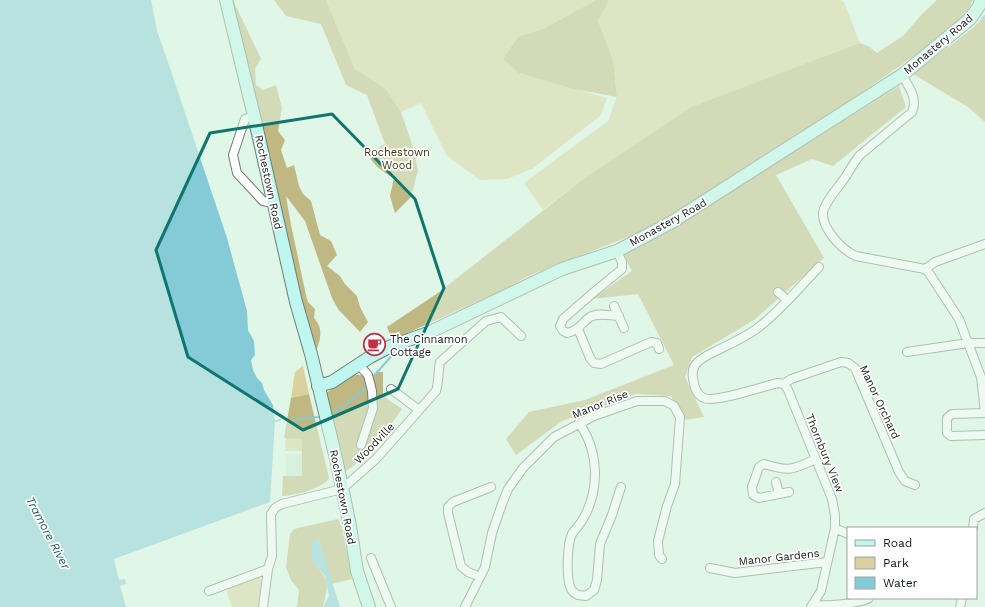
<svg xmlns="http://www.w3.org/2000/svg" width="985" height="607" viewBox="0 0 985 607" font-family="'Work Sans',sans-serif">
  <rect width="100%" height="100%" fill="#e0f6e6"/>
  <!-- built -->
  <path fill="#cfecd7" d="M 286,454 L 302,454 L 302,477 L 286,476 Z"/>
  <!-- green -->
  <path fill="#d9d19e" d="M 326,0 L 596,0 L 543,29 L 519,36 L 519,73 L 607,98 L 600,116 L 532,169 L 507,179 L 480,180 L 447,156 L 421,103 L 401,112 L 385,88 L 355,69 Z
    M 609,0 L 841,0 L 844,2 L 860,43 L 691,107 L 586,177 L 543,210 L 524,183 L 608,121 L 617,97 L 613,60 L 598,21 Z
    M 303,366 L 309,394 L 291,398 L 295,372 Z
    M 286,438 L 302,438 L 302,451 L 285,451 Z
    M 255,577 L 261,578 L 261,582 L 258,607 L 232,607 L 227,593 L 229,587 Z"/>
  <!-- forest -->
  <path fill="#c0b882" d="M 231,0 L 233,0 L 261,59 L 255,69 L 256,85 L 263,90 L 276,85 L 282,108 L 278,131 L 285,140 L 281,150 L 287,168 L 294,165 L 299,186 L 303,194 L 311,201 L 320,235 L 331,241 L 337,255 L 327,266 L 340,276 L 345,284 L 357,296 L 360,307 L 368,322 L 360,332 L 338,309 L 332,298 L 305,221 L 286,196 L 291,225 L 306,295 L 308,302 L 315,309 L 314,318 C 323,328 321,337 317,349 L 311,337 L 304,318 Z
    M 274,0 L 326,0 L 355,69 L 385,88 L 401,112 L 412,144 L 418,170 L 411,197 L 395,213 L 390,196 L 394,178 C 381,171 375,166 367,154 L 385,144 L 367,95 L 346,85 L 321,24 L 286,16 Z
    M 596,0 L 609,0 L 598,21 L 613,60 L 617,97 L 574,89 L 519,73 L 503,59 L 519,36 L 543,29 Z
    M 937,0 L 973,0 L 966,14 L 930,45 L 829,115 L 656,226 L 533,274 L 496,293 L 392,340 L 387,327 L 438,293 L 586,177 L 691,107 L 860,43 L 868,46 L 877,53 L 903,36 L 922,14 Z
    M 985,15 L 985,122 L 968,107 L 913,74 L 973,28 Z
    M 899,86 L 906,107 L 833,166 L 812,159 L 776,175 L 824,258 L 754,320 L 692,357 L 685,377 L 704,417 L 684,420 L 671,396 L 636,394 L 562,421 L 516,455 L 506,439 L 529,412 L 585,400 L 674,365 L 638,294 L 592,299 L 632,271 L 623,254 L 751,179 Z
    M 378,372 L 383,372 L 383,396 L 402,409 C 385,432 370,456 346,471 L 339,458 L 326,393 L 355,374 L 356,375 L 373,375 Z
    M 309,394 L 329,478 C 325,488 292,496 282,496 L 283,476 L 302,476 L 302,439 L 284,438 L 291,398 Z
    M 338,519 L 342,528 L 352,579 L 332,584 L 319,540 L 312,560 C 329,581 329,581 323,607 L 297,607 L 299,590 L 291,580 L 286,567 L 290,534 L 294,529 Z"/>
  <!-- water -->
  <path fill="#85cbd7" d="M 0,0 L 151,0 L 157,31 L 170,68 L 227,238 L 247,311 L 248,330 L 254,341 L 255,355 L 251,360 L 253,370 L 257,378 L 262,383 L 264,390 L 273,405 L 275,421 L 270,502 L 114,559 L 119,580 L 125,579 L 126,584 L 120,586 L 126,607 L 0,607 Z
    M 319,540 L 340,607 L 324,607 L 325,603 L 329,596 L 325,576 L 312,560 L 312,541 Z"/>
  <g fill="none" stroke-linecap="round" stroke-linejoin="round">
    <!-- stream -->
    <path stroke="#85cbd7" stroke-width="2" d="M 982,18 L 985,16
      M 372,378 L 395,352
      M 333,413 L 361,393 L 367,385
      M 294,420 L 318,417
      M 273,422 L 280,420"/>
    <defs>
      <path id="street" d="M 902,75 C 909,87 918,98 912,112 L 860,155 C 854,162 851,168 846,176 C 840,186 824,202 823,213 C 822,229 842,250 856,256 L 925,269 L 935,262 L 985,244
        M 254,116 L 245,119 L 233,155 L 237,173 L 263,201 L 273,203
        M 617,251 L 622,262 L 622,269 L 594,292 L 563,319 L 560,326 L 563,331 L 567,333 C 580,330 581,323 590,317 C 598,312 610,316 619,316
        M 925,269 L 929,273 L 959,319 L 968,343 L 981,377 L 985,413
        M 778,292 L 787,300
        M 614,306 L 624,328
        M 578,329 L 590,358 L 594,363 L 601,364 L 651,342 L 657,343 L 659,349
        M 907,352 L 968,343 L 985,343
        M 359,365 L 368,375 L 372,391 L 373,408 L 361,445
        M 784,384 L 791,379 L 841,362 L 848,363 L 855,368 L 899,472 L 905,481 L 915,485
        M 391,389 L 419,410
        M 985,413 L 952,414 L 947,418 L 947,433 L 951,436 L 985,435
        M 579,423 C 599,451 600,490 583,519 C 580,525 575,529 572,534 C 567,544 566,579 571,589 C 572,591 576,594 578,595 L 586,596 L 594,590 L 597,580 L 600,544 L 612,515 L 621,487
        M 776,482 L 779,494
        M 789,492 L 759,498 L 753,495 L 752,487 L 759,467 L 764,464 C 791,472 791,470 816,459
        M 835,528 L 848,534
        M 973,528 L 974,519 L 985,513
        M 371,558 L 391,607
        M 710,568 L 735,573 L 827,562
        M 480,577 L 468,572 L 461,566 L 448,513 L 448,507 L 453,502 L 491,487
        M 209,591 L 268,569
        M 812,605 C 824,606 860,604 869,598
        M 263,607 L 268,569 L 272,556 L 271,514 L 275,508 L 282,504 L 342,489 L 376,459 L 436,391 C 439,381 438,372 440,362 L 486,321 L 501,317 L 521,336
        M 465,607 L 485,567 L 492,533 L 502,504 L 508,489 L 523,468 L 554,437 L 594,416 L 637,401 L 665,401 L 674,406 L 680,417 L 675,484 L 667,506 L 658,541 L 659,555 L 662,559
        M 811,607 L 821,591 L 835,528 L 835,515 L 832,499 L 788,390 L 784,384 L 778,383 C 764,386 715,403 704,398 C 696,395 694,386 693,378 C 692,372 693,366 698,362 C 703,357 710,354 716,351 C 730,344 746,337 759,327 C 781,310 800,287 819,267
        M 960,607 L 962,598"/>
      <path id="secondary" d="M 226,0 L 254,116 L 296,302 L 311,354 L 337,463 L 350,526 L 357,571 L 369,607
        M 318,386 L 332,382 L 370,357 L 389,347 L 428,333 L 562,269 L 617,251 L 672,222 L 902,75 L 970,19 L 979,6 L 981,0"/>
    </defs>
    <!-- street casing -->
    <use href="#street" stroke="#6c8072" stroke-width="10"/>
    <!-- secondary casing -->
    <use href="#secondary" stroke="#6c8072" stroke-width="14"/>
    <!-- street -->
    <use href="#street" stroke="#fff" stroke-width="8"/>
    <!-- secondary -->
    <use href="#secondary" stroke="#bff6f0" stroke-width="12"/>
  </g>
  <!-- marked area -->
  <path d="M0 0H985V607H0ZM 332,114 L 415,199 L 444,288 L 398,389 L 303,430 L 188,357 L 156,250 L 210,133 Z" fill="#e0f6e6" fill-opacity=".55" fill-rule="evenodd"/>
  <path fill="none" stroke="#0f766e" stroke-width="3" stroke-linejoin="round" d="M 332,114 L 415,199 L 444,288 L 398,389 L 303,430 L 188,357 L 156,250 L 210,133 Z"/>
  <!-- icons -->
  <defs>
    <symbol id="cafe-ring" viewBox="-11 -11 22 22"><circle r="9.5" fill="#fff" stroke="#c13044" stroke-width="1.5"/><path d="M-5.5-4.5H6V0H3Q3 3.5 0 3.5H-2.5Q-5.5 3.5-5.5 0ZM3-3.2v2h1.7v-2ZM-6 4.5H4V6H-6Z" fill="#c13044"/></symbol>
  </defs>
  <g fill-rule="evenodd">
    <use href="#cafe-ring" x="362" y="332" width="25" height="25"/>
  </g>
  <g text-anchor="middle" stroke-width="3.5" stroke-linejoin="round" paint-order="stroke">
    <!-- street labels -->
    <g font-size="11" fill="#111813" stroke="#fff">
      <text transform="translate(938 44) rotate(-40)" y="4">Monastery Road</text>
      <text transform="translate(269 182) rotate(78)" y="4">Rochestown Road</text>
      <text transform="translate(668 222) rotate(-29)" y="4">Monastery Road</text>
      <text transform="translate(880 402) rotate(65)" y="4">Manor Orchard</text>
      <text transform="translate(600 404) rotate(-22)" y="4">Manor Rise</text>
      <text transform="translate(374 443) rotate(-46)" y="4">Woodville</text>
      <text transform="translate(825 453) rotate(68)" y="4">Thornbury View</text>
      <text transform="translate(343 497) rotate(79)" y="4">Rochestown Road</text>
      <text transform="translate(779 557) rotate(-6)" y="4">Manor Gardens</text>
    </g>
    <!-- park labels -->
    <g font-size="11" fill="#3b3407" stroke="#fff">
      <text x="397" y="156">Rochestown<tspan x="397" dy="13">Wood</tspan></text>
    </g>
    <!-- poi labels -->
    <g font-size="11" fill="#111813" stroke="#fff" text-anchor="start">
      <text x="390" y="343">The Cinnamon<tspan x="390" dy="13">Cottage</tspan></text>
    </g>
    <!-- water labels -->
    <g font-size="12" font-style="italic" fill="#1e5962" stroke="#fff">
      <text transform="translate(48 533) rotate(62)" y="4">Tramore River</text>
    </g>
  </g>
  <!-- legend -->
  <rect x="847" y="527" width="130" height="72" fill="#ffffff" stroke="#a0a3a1"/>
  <rect x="855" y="540" width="20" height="6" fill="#bff6f0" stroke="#a0a3a1"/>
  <text x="883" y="547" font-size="12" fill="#111813">Road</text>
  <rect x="855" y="557" width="20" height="12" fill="#d9d19e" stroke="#a0a3a1"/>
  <text x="883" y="567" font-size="12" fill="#111813">Park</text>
  <rect x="855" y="577" width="20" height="12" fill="#85cbd7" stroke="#a0a3a1"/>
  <text x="883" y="587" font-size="12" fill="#111813">Water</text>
</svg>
